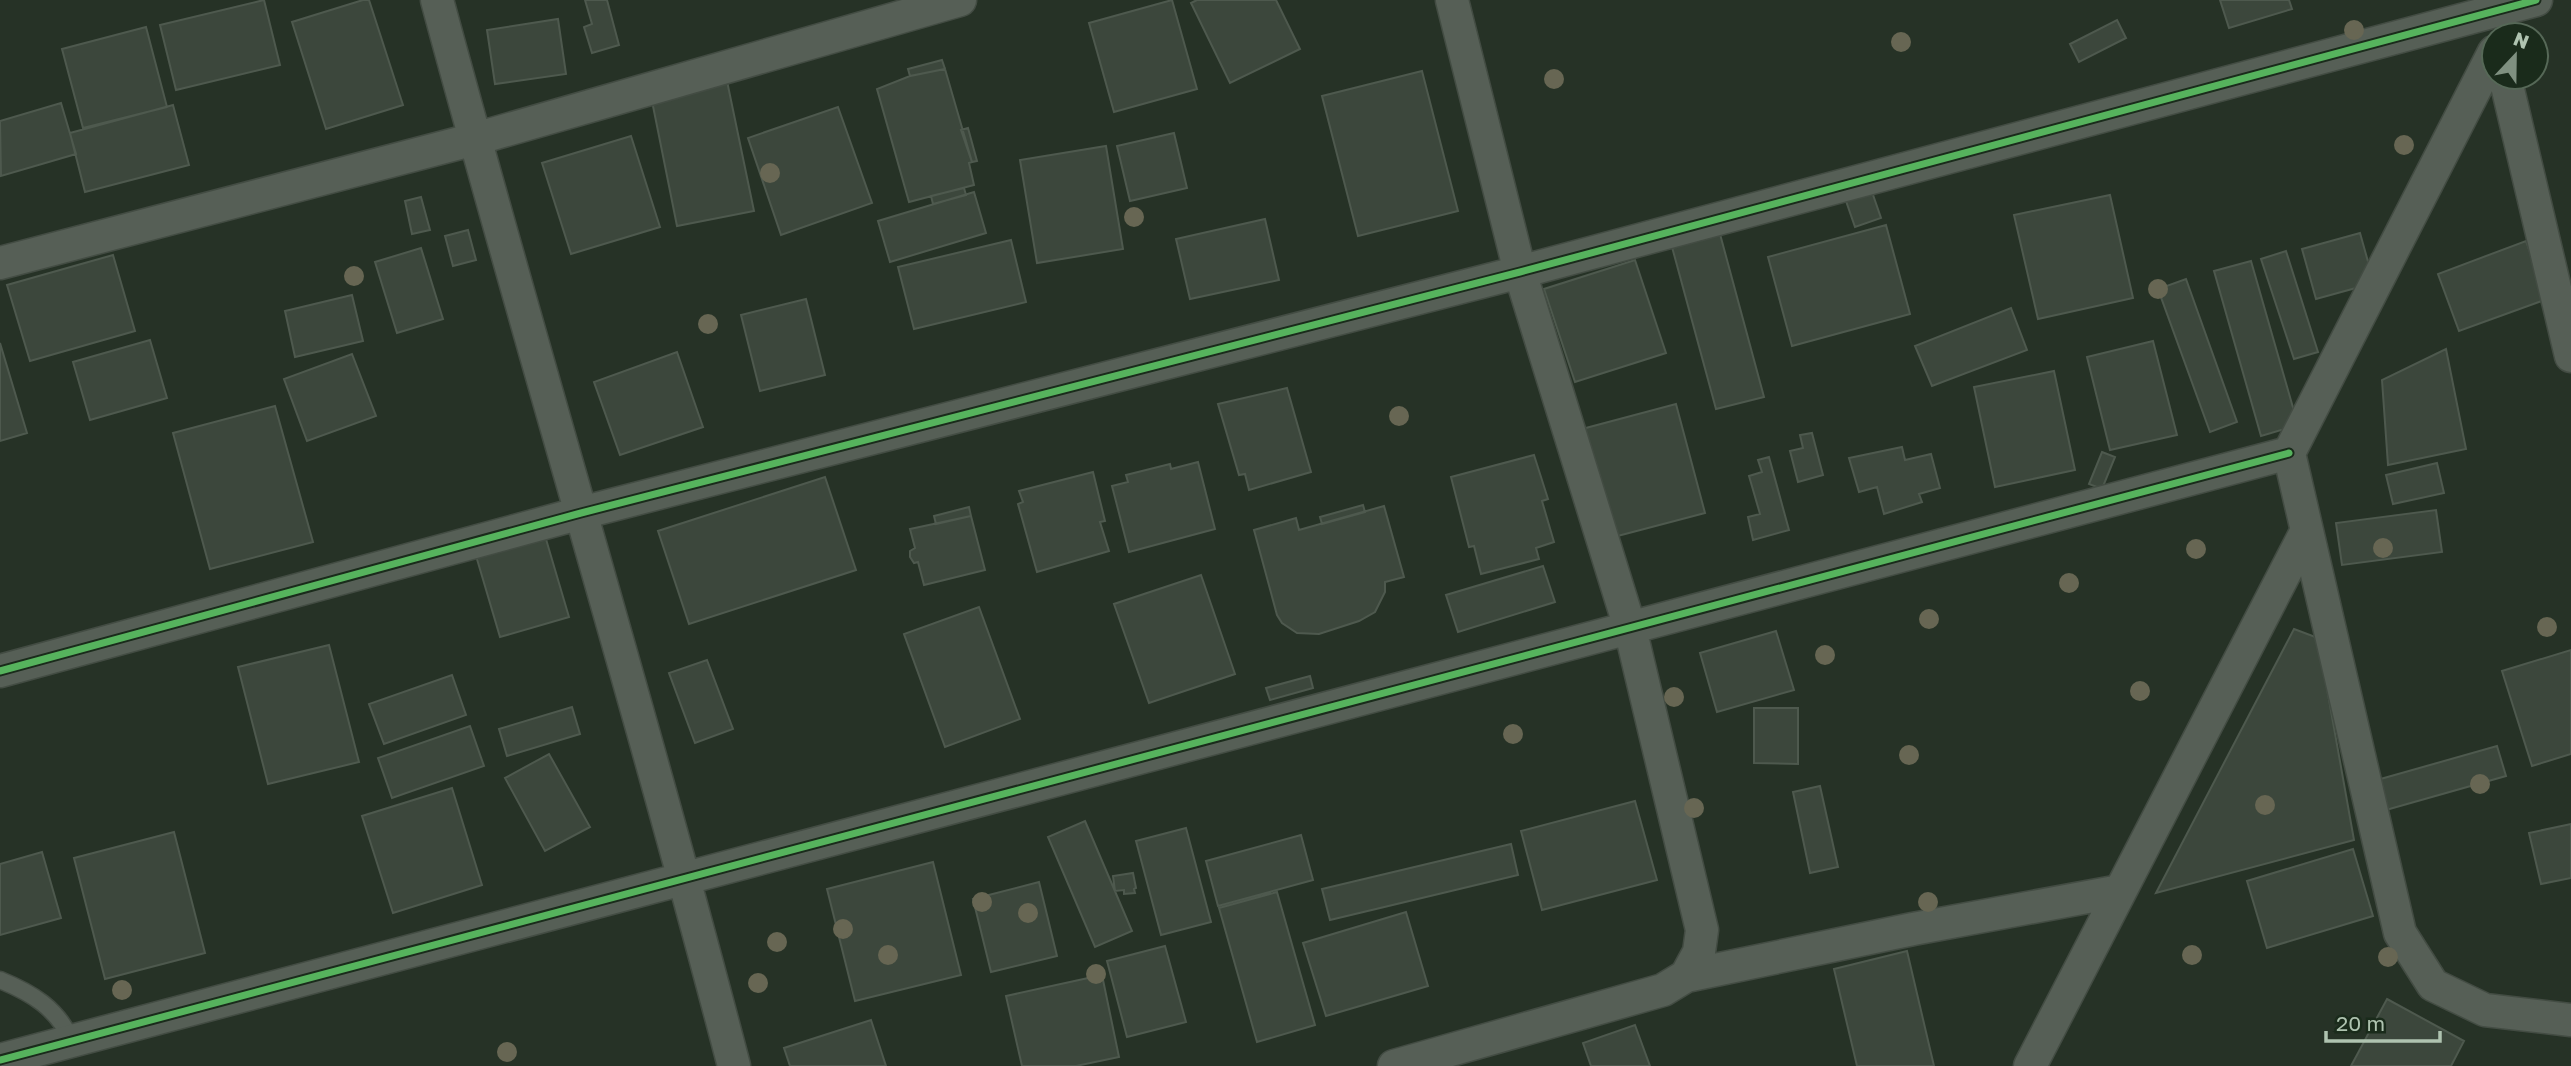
<svg xmlns="http://www.w3.org/2000/svg" width="2571" height="1066" viewBox="0 0 2571 1066" font-family="'Golos Text',sans-serif">
  <rect width="100%" height="100%" fill="#263226"/>
  <!-- building -->
  <path fill="#3c473c" stroke="#4e594e" stroke-width="2" d="M 264,0 L 280,65 L 176,90 L 160,25 Z
    M 363,0 L 369,0 L 403,105 L 326,129 L 292,22 Z
    M 585,0 L 607,0 L 619,45 L 592,53 L 584,27 L 592,24 Z
    M 1172,0 L 1197,89 L 1114,112 L 1089,23 Z
    M 1197,0 L 1276,0 L 1300,49 L 1230,83 L 1191,3 Z
    M 2220,0 L 2289,0 L 2292,9 L 2229,28 Z
    M 558,19 L 566,74 L 495,84 L 487,30 Z
    M 2117,20 L 2126,38 L 2079,62 L 2070,44 Z
    M 146,27 L 167,107 L 83,128 L 62,49 Z
    M 942,60 L 945,69 L 910,76 L 908,69 Z
    M 945,69 L 972,162 L 969,163 L 974,185 L 909,202 L 877,89 L 910,76 Z
    M 1422,71 L 1458,211 L 1358,236 L 1322,96 Z
    M 727,81 L 754,211 L 677,226 L 651,96 Z
    M 61,103 L 76,154 L 1,176 L 0,121 Z
    M 173,105 L 189,165 L 85,192 L 70,133 Z
    M 838,107 L 872,203 L 781,235 L 748,138 Z
    M 968,128 L 977,161 L 972,162 L 961,130 Z
    M 1174,133 L 1187,188 L 1130,201 L 1117,146 Z
    M 631,136 L 660,227 L 571,254 L 542,163 Z
    M 1106,146 L 1123,249 L 1037,263 L 1020,160 Z
    M 964,188 L 966,195 L 933,204 L 931,196 Z
    M 1871,189 L 1881,218 L 1855,227 L 1845,198 Z
    M 974,192 L 986,233 L 890,262 L 878,221 Z
    M 2110,195 L 2133,298 L 2038,319 L 2014,215 Z
    M 421,197 L 430,230 L 412,234 L 405,201 Z
    M 1265,219 L 1279,280 L 1190,299 L 1176,239 Z
    M 1886,225 L 1910,314 L 1792,346 L 1768,257 Z
    M 468,230 L 476,260 L 453,266 L 445,236 Z
    M 2360,233 L 2374,283 L 2316,299 L 2302,249 Z
    M 1720,234 L 1764,397 L 1716,409 L 1672,247 Z
    M 1011,240 L 1026,302 L 914,329 L 898,267 Z
    M 2526,241 L 2547,299 L 2459,331 L 2438,274 Z
    M 421,248 L 443,319 L 397,333 L 375,262 Z
    M 2286,251 L 2318,352 L 2294,359 L 2261,259 Z
    M 113,255 L 135,331 L 30,361 L 7,285 Z
    M 1635,260 L 1666,353 L 1575,382 L 1544,289 Z
    M 2251,261 L 2298,425 L 2261,436 L 2214,271 Z
    M 2186,279 L 2237,422 L 2210,432 L 2158,289 Z
    M 352,295 L 363,341 L 295,357 L 285,311 Z
    M 806,299 L 825,375 L 760,391 L 741,315 Z
    M 2011,308 L 2027,350 L 1932,386 L 1915,346 Z
    M 150,340 L 167,398 L 90,420 L 73,362 Z
    M 2153,341 L 2177,435 L 2110,450 L 2087,357 Z
    M 0,343 L 27,433 L 0,441 Z
    M 2446,349 L 2466,449 L 2388,465 L 2382,380 Z
    M 677,352 L 703,427 L 620,455 L 594,382 Z
    M 352,354 L 376,416 L 307,441 L 284,379 Z
    M 2054,371 L 2075,470 L 1995,487 L 1974,387 Z
    M 1287,388 L 1311,472 L 1249,490 L 1245,474 L 1239,475 L 1218,404 Z
    M 1676,404 L 1705,513 L 1610,538 L 1582,429 Z
    M 275,406 L 313,542 L 210,569 L 173,433 Z
    M 1812,433 L 1823,475 L 1798,482 L 1790,451 L 1803,448 L 1800,435 Z
    M 1902,447 L 1905,460 L 1931,454 L 1940,488 L 1919,494 L 1922,502 L 1884,514 L 1877,487 L 1859,492 L 1849,458 Z
    M 2102,452 L 2115,457 L 2102,489 L 2089,484 Z
    M 1534,455 L 1548,499 L 1542,501 L 1554,542 L 1536,548 L 1539,559 L 1481,574 L 1474,546 L 1469,547 L 1451,477 Z
    M 1769,457 L 1789,530 L 1753,540 L 1748,517 L 1760,514 L 1749,476 L 1762,472 L 1758,460 Z
    M 1198,462 L 1215,529 L 1129,552 L 1112,486 L 1128,482 L 1126,475 L 1170,464 L 1171,469 Z
    M 2437,463 L 2444,493 L 2393,504 L 2386,475 Z
    M 1093,472 L 1105,521 L 1100,522 L 1109,551 L 1037,572 L 1018,504 L 1023,502 L 1019,491 Z
    M 825,477 L 856,570 L 689,624 L 658,531 Z
    M 1363,505 L 1365,512 L 1322,524 L 1320,517 Z
    M 1384,506 L 1404,577 L 1385,582 L 1385,592 L 1375,612 L 1359,621 L 1319,634 L 1297,633 L 1282,623 L 1277,615 L 1254,530 L 1296,518 L 1299,530 Z
    M 969,507 L 971,516 L 936,524 L 934,516 Z
    M 2436,510 L 2442,552 L 2342,565 L 2336,523 Z
    M 971,516 L 985,570 L 924,585 L 918,562 L 914,563 L 910,557 L 910,551 L 915,548 L 910,529 Z
    M 543,529 L 569,617 L 500,637 L 474,549 Z
    M 1543,566 L 1555,602 L 1458,632 L 1446,595 Z
    M 1201,575 L 1235,674 L 1149,703 L 1114,604 Z
    M 979,607 L 1020,719 L 945,747 L 904,634 Z
    M 2294,629 L 2318,638 L 2354,840 L 2156,893 Z
    M 1776,631 L 1794,690 L 1717,712 L 1700,653 Z
    M 329,645 L 359,762 L 268,784 L 238,667 Z
    M 2571,650 L 2571,754 L 2532,766 L 2502,671 Z
    M 707,660 L 733,729 L 695,743 L 669,673 Z
    M 452,675 L 466,715 L 384,744 L 369,704 Z
    M 1310,676 L 1313,688 L 1270,700 L 1266,688 Z
    M 572,707 L 580,734 L 507,756 L 499,729 Z
    M 1754,708 L 1798,708 L 1798,764 L 1754,763 Z
    M 470,726 L 484,766 L 392,798 L 378,758 Z
    M 2497,746 L 2506,776 L 2386,810 L 2377,780 Z
    M 549,754 L 590,827 L 545,851 L 505,778 Z
    M 1820,786 L 1838,867 L 1810,873 L 1793,792 Z
    M 452,788 L 482,885 L 393,913 L 362,816 Z
    M 1635,801 L 1657,880 L 1542,910 L 1521,831 Z
    M 1085,821 L 1132,931 L 1095,947 L 1048,837 Z
    M 2571,824 L 2571,878 L 2541,884 L 2529,833 Z
    M 1186,828 L 1211,922 L 1161,935 L 1136,841 Z
    M 174,832 L 205,953 L 105,979 L 74,858 Z
    M 1301,835 L 1313,880 L 1218,906 L 1206,861 Z
    M 1511,844 L 1518,875 L 1330,920 L 1322,889 Z
    M 2353,849 L 2373,916 L 2267,948 L 2247,881 Z
    M 42,852 L 61,918 L 0,935 L 0,864 Z
    M 933,862 L 961,975 L 855,1001 L 827,889 Z
    M 1133,873 L 1136,888 L 1134,889 L 1135,893 L 1124,894 L 1124,890 L 1115,891 L 1113,876 Z
    M 1039,882 L 1057,956 L 991,972 L 973,899 Z
    M 1277,892 L 1315,1025 L 1257,1042 L 1219,908 Z
    M 1406,912 L 1428,986 L 1326,1016 L 1303,943 Z
    M 1165,946 L 1186,1022 L 1127,1037 L 1107,961 Z
    M 1907,951 L 1934,1066 L 1857,1066 L 1834,969 Z
    M 1102,975 L 1119,1057 L 1076,1066 L 1022,1066 L 1006,996 Z
    M 2387,999 L 2464,1041 L 2451,1066 L 2351,1066 Z
    M 871,1020 L 886,1066 L 790,1066 L 784,1048 Z
    M 1635,1025 L 1650,1066 L 1591,1066 L 1583,1043 Z"/>
  <g fill="none" stroke-linecap="round" stroke-linejoin="round">
    <defs>
      <path id="service" d="M 0,980 C 32,993 57,1008 72,1041"/>
      <path id="minor" d="M 437,0 C 533,356 641,709 734,1066
        M 1452,0 L 1520,272 L 1630,628 L 1702,930 L 1699,952 L 1686,976
        M 2494,52 L 2289,453 L 2400,933 L 2433,985 L 2485,1010 L 2571,1020
        M 2505,77 L 2571,356
        M 0,263 L 475,139 L 960,0
        M 0,671 L 581,513 L 1520,272 L 2536,0
        M 0,1060 L 2289,453
        M 1394,1066 L 1663,990 L 1686,976 L 1913,929 L 2120,891
        M 2030,1066 L 2306,532"/>
    </defs>
    <!-- service casing -->
    <use href="#service" stroke="#434c43" stroke-width="19"/>
    <!-- minor casing -->
    <use href="#minor" stroke="#434c43" stroke-width="35"/>
    <!-- service -->
    <use href="#service" stroke="#565f56" stroke-width="16"/>
    <!-- minor -->
    <use href="#minor" stroke="#565f56" stroke-width="32"/>
    <defs>
      <path id="cycleway" d="M 0,671 L 581,513 L 1520,272 L 2536,0
        M 0,1060 L 2289,453"/>
    </defs>
    <!-- cycleway casing -->
    <use href="#cycleway" stroke="#1a2b1b" stroke-width="11"/>
    <!-- cycleway -->
    <use href="#cycleway" stroke="#56b35d" stroke-width="7"/>
  </g>
  <!-- trees -->
  <g fill="#676653">
    <circle cx="2354" cy="30" r="10"/>
    <circle cx="1901" cy="42" r="10"/>
    <circle cx="1554" cy="79" r="10"/>
    <circle cx="2404" cy="145" r="10"/>
    <circle cx="770" cy="173" r="10"/>
    <circle cx="1134" cy="217" r="10"/>
    <circle cx="354" cy="276" r="10"/>
    <circle cx="2158" cy="289" r="10"/>
    <circle cx="708" cy="324" r="10"/>
    <circle cx="1399" cy="416" r="10"/>
    <circle cx="2383" cy="548" r="10"/>
    <circle cx="2196" cy="549" r="10"/>
    <circle cx="2069" cy="583" r="10"/>
    <circle cx="1929" cy="619" r="10"/>
    <circle cx="2547" cy="627" r="10"/>
    <circle cx="1825" cy="655" r="10"/>
    <circle cx="2140" cy="691" r="10"/>
    <circle cx="1674" cy="697" r="10"/>
    <circle cx="1513" cy="734" r="10"/>
    <circle cx="1909" cy="755" r="10"/>
    <circle cx="2480" cy="784" r="10"/>
    <circle cx="2265" cy="805" r="10"/>
    <circle cx="1694" cy="808" r="10"/>
    <circle cx="982" cy="902" r="10"/>
    <circle cx="1928" cy="902" r="10"/>
    <circle cx="1028" cy="913" r="10"/>
    <circle cx="843" cy="929" r="10"/>
    <circle cx="777" cy="942" r="10"/>
    <circle cx="888" cy="955" r="10"/>
    <circle cx="2192" cy="955" r="10"/>
    <circle cx="2388" cy="957" r="10"/>
    <circle cx="1096" cy="974" r="10"/>
    <circle cx="758" cy="983" r="10"/>
    <circle cx="122" cy="990" r="10"/>
    <circle cx="507" cy="1052" r="10"/>
  </g>
  <!-- north arrow -->
  <g transform="translate(2515 56) rotate(22)"><circle r="33" fill="#1a2b1b" stroke="#566857" stroke-width="2"/>
  <path d="M0-5L12 26L0 18L-12 26Z" fill="#7f9080"/>
  <text y="-10" font-size="19" font-weight="bold" text-anchor="middle" fill="#afc3b0">N</text>
  </g>
  <!-- scale -->
  <path d="M2326 1031v10h114v-10" fill="none" stroke="#afc3b0" stroke-width="3.5"/>
  <text x="2336" y="1031" font-size="21" fill="#afc3b0" stroke="#1a2b1b" stroke-width="5" paint-order="stroke">20 m</text>
</svg>
